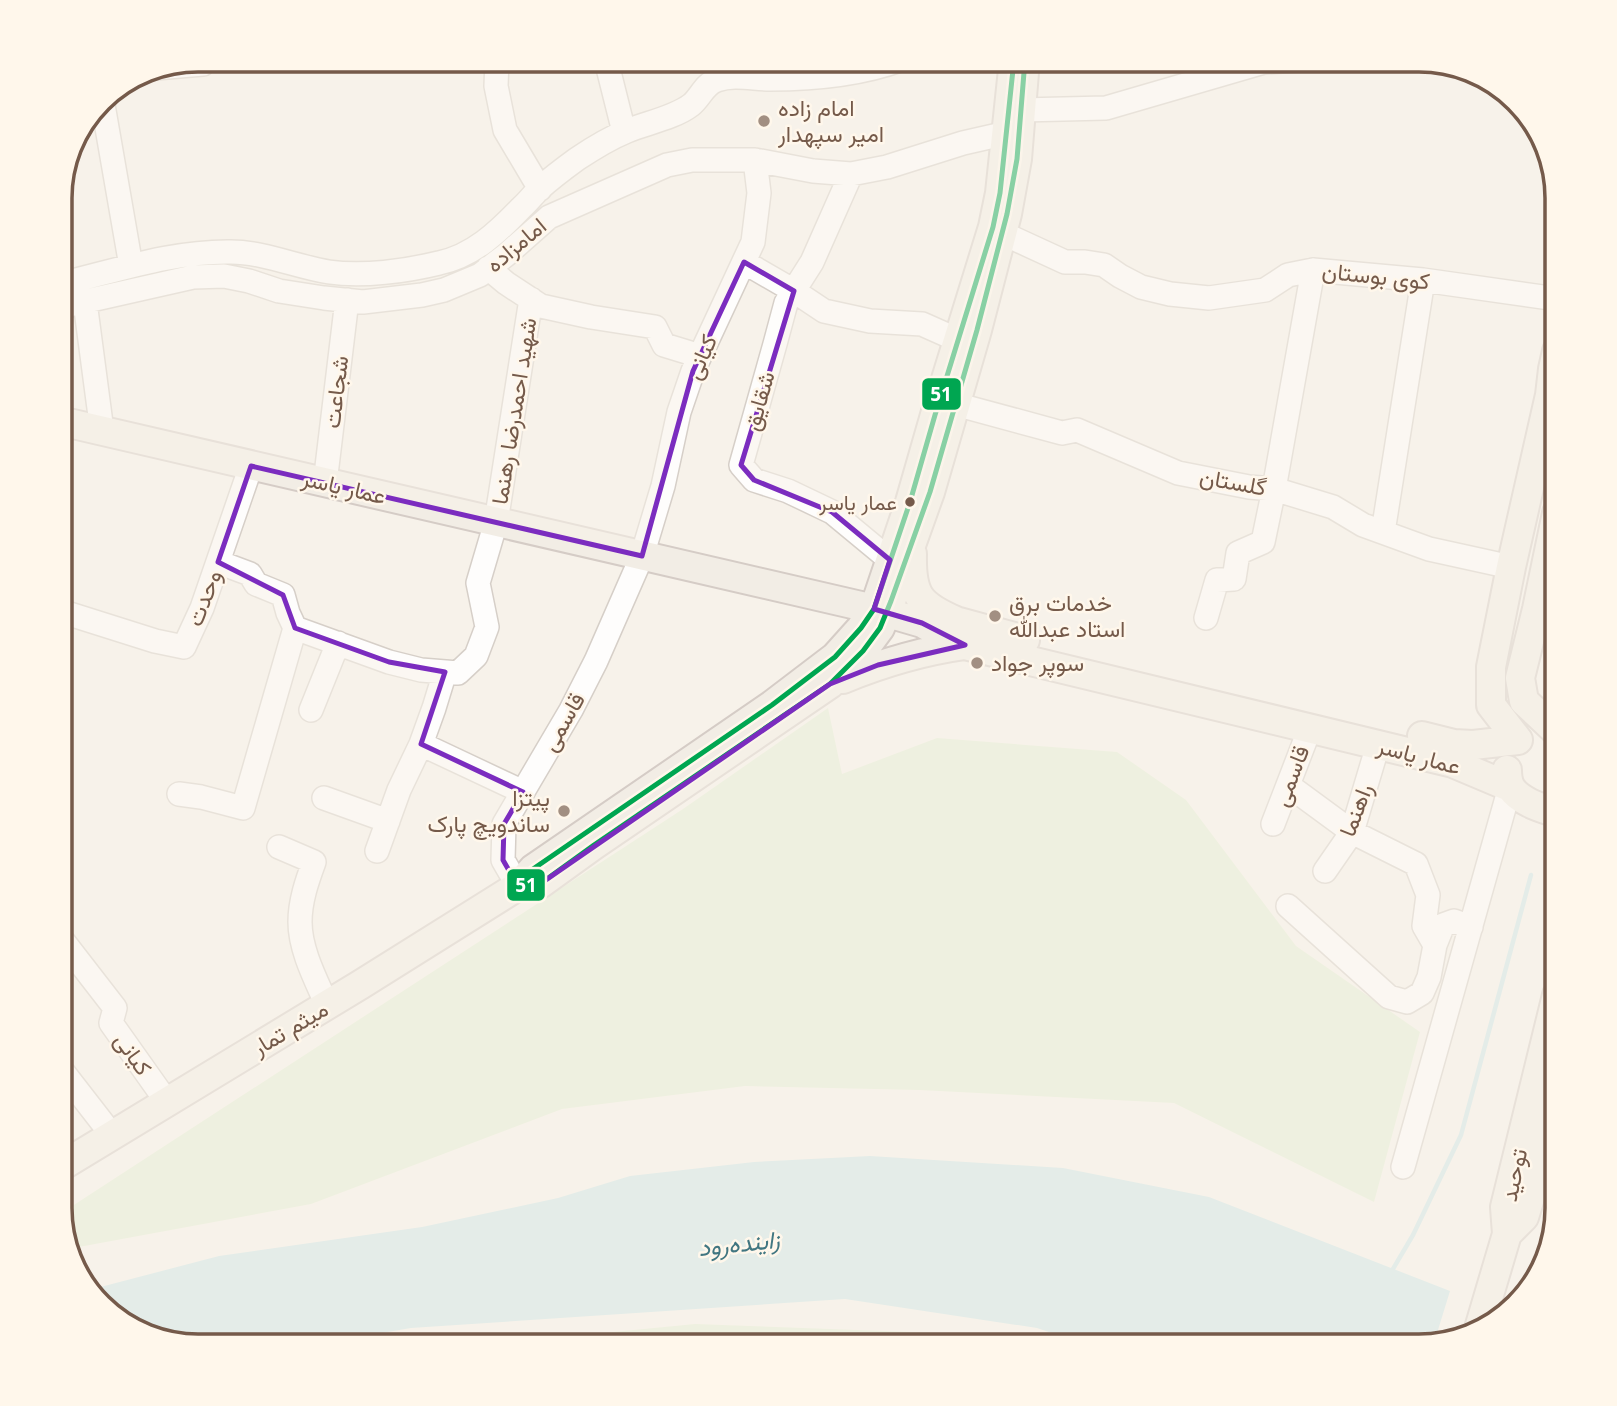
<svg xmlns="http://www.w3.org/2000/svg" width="1617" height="1406" viewBox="0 0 1617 1406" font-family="'Open Sans',Vazirmatn,sans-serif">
  <rect width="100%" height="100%" fill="#f7f2ea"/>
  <!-- green -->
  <path fill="#e3eed5" d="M 828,708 L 842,774 L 937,738 L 1117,752 L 1186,800 L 1296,946 L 1420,1032 L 1374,1202 L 1174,1103 L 919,1090 L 745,1086 L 562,1109 L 311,1204 L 68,1249 L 60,1214 L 683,809 Z
    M 695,1324 L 993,1335 L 1026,1346 L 470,1346 Z"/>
  <!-- water -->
  <path fill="#cce5e7" d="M 870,1156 L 1063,1168 L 1209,1197 L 1450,1291 L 1434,1343 L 1419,1346 L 1090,1346 L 1037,1328 L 845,1299 L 411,1328 L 306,1346 L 198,1346 L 145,1336 L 100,1306 L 89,1290 L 219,1256 L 422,1227 L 558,1198 L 630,1176 L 754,1162 Z"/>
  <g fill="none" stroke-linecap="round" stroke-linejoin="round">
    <!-- stream -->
    <path stroke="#cce5e7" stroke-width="4.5" d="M 1390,1274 L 1413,1235 L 1461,1135 L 1531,875"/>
    <defs>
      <path id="minor" d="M 497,60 L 496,86 L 505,130 L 540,189
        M 606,60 L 624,132
        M 156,68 L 203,64
        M 102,99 L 131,266
        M 1021,110 L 1106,108 L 1264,62 L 1299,60
        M 851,174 L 812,262 L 786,303 L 775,344 L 741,465 L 754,480 L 788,491 L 832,512 L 890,560
        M 1002,233 L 1065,262 L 1085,262 L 1104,265 L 1120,276 L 1141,287 L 1170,294 L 1209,298 L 1265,290 L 1288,275 L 1313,270 L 1423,280 L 1557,299
        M 744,262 L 794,291 L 824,311 L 870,321 L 922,324 L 958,340
        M 488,268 L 506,283 L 541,306 L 591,317 L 655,327 L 664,345 L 700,356
        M 60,284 C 116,271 172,251 231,252 C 264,252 297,267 329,272 C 363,277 406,271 439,263 C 473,256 498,232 521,208 C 528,202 533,195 539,189 C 549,180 566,167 577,159 C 592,149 610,138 627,131 C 646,123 674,118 691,105 C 701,97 704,84 717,80 C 734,74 753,79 770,79 C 813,79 859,75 900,60
        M 85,302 L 102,431
        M 60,307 L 193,277 L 224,276 L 249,281 L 279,291 L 324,298 L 363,302 L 422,295 L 444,290 L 480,275 L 506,255 L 549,217 L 667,165 L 692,160 L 755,160 L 813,171 L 851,174 L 887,167 L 963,143 L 1007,133
        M 955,404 L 1062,433 L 1077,430 L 1178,473 L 1249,487 L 1274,489 L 1333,507 L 1363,525 L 1429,549 L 1511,567
        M 325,483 L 347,300
        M 1383,532 L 1423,280
        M 218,562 L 250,574 L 256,584 L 283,595 L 288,613 L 295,628 L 389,662 L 421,670 L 458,673 L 476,656 L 487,627 L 478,583 L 496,522 L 531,299
        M 60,611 L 155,641 L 184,647 L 202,608 L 251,466
        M 1206,618 L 1217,580 L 1234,579 L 1238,553 L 1263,542 L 1274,489 L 1313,270
        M 311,710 L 338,643
        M 421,744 L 523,792
        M 1288,785 L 1352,832 L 1416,864 L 1428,895 L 1424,926 L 1435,945
        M 179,794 L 201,797 L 243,808 L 295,628
        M 324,798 L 388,821
        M 1273,824 L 1310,728
        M 279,847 L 314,862 C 307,881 300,901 300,922 C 300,950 316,980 327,1005
        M 377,851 L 399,790 L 421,744 L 434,708 L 445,672
        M 1325,871 L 1352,832 L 1378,745
        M 518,886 L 503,860 L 504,824 L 571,710 L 596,661 L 642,556 L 663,486 L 679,412 L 693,371 L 753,242 L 759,193 L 755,160
        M 1288,906 L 1389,997 L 1407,1002 L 1422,993 L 1429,977 L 1435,945 L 1443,925 L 1454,921 L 1471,927
        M 60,937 L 115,1008 L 111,1023 L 167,1102
        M 60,1068 L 112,1135
        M 1403,1167 L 1510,787"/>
      <path id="major" d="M 1014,60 L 1000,193 L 993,227 L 935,415 L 910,502 L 874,609 L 861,628 L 835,657 L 772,705 L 533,869 L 518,886 L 540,884 L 594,845 L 830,684 L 863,651 L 880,628 L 891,601 L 930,492 L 977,330 L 1007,214 L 1017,159 L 1025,60
        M 60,421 L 874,609 L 922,623 L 956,643 L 1453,763 L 1510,787
        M 912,554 C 911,595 919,605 956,621
        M 922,623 L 959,622 L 1025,640
        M 843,679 C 882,663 922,651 965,645
        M 1555,730 L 1524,701 L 1520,678 L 1537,609 L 1557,513
        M 1422,736 L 1454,744 L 1473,745 L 1518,740
        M 1518,740 L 1491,705 L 1491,667 L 1511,567 L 1550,395 L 1553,369 L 1557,351
        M 1507,770 C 1507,775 1508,783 1511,788 C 1520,802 1542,808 1557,813
        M 60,1167 L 360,985 L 518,886
        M 1507,1234 L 1524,1217 L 1557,1110
        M 1478,1332 L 1507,1234 L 1505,1207 L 1557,995"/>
    </defs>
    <!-- minor casing -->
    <use href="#minor" stroke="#d6cfc8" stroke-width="26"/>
    <!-- major casing -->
    <use href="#major" stroke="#d5ccc6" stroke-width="32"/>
    <!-- minor -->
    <use href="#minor" stroke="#fefdfc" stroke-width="23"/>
    <!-- major -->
    <use href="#major" stroke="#f2ede5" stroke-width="28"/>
    <defs>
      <path id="bus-1" d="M 1014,60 L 1000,193 L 993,227 L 935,415 L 910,502 L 874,609 L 861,628 L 835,657 L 772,705 L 533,869 L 518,886 L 540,884 L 594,845 L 830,684 L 863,651 L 880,628 L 891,601 L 930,492 L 977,330 L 1007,214 L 1017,159 L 1025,60"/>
    </defs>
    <!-- bus-1 casing -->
    <use href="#bus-1" stroke="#fff7eb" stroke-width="10"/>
    <!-- bus-1 -->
    <use href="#bus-1" stroke="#00a651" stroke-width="5"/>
  </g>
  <!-- marked area -->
  <path d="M0 0H1617V1406H0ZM 744,262 L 794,291 L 741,465 L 754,480 L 832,512 L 890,560 L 874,609 L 922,623 L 965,645 L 878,665 L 830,684 L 540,884 L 518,886 L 503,860 L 504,824 L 523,792 L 421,744 L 445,672 L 389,662 L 295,628 L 283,595 L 218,562 L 251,466 L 642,556 L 693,371 Z" fill="#f7f2ea" fill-opacity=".55" fill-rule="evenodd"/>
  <path fill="none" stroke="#7b2cbf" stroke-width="5" stroke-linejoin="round" d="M 744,262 L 794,291 L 741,465 L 754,480 L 832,512 L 890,560 L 874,609 L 922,623 L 965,645 L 878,665 L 830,684 L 540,884 L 518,886 L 503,860 L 504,824 L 523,792 L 421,744 L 445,672 L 389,662 L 295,628 L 283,595 L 218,562 L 251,466 L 642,556 L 693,371 Z"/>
  <!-- markers -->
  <g fill="#a28f82" stroke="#fff7eb" stroke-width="2.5">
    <circle cx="764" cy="121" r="7"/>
    <circle cx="995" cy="616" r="7"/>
    <circle cx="977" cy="663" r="7"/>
    <circle cx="564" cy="811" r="7"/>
  </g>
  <circle fill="#755a4a" stroke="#fff7eb" stroke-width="2.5" cx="910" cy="502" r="6"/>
  <g text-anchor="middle" stroke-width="5" stroke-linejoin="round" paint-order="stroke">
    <!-- bus labels -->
    <g font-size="21" fill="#755a4a" stroke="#fff7eb" text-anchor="end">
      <text x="897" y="510">عمار یاسر</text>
    </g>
    <!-- poi labels -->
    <g font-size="23" fill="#755a4a" stroke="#fff7eb" text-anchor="start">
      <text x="778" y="116">امام زاده<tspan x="778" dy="26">امیر سپهدار</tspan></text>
      <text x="1009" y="611">خدمات برق<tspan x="1009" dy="26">استاد عبدالله</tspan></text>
      <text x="991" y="671">سوپر جواد</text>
      <text x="550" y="806" text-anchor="end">پیتزا<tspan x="550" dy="26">ساندویچ پارک</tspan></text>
    </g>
    <!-- street labels -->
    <g font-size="23" fill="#755a4a" stroke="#fff7eb">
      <text transform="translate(516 245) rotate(-40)" y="8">امامزاده</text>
      <text transform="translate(1376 276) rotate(6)" y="8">کوی بوستان</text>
      <text transform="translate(701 357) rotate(-66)" y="8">کیانی</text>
      <text transform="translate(336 392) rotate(-83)" y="8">شجاعت</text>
      <text transform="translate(759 401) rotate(-74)" y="8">شقایق</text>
      <text transform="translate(514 411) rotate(-81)" y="8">شهید احمدرضا رهنما</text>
      <text transform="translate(1233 482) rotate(10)" y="8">گلستان</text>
      <text transform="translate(344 487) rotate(13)" y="8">عمار یاسر</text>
      <text transform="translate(204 598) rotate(-69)" y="8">وحدت</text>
      <text transform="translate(563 722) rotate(-60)" y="8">قاسمی</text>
      <text transform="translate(1419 756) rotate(15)" y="8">عمار یاسر</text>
      <text transform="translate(1291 776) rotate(-69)" y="8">قاسمی</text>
      <text transform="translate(1356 810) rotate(-69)" y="8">راهنما</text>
      <text transform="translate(290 1028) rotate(-31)" y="8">میثم تمار</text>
      <text transform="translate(133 1054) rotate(55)" y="8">کیانی</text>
      <text transform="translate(1514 1175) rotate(-78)" y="8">توحید</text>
    </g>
    <!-- water labels -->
    <g font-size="24" font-style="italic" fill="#417681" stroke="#fff7eb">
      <text transform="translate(739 1244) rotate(-6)" y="8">زاینده‌رود</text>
    </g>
  </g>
  <!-- crop -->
  <path d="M0 0H1617V1406H0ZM198 72H1419A126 126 0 0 1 1545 198V1208A126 126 0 0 1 1419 1334H198A126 126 0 0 1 72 1208V198A126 126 0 0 1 198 72Z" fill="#fff7eb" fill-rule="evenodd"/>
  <path fill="none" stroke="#755a4a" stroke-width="3.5" d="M198 72H1419A126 126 0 0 1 1545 198V1208A126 126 0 0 1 1419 1334H198A126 126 0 0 1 72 1208V198A126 126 0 0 1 198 72Z"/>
  <g stroke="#fff7eb" stroke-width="2.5">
    <rect x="921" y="377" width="41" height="34" rx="7" fill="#00a651"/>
    <rect x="506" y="868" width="40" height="34" rx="7" fill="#00a651"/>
  </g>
  <g font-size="19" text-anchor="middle" font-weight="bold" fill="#fff">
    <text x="941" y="401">51</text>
    <text x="526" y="892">51</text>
  </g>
</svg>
